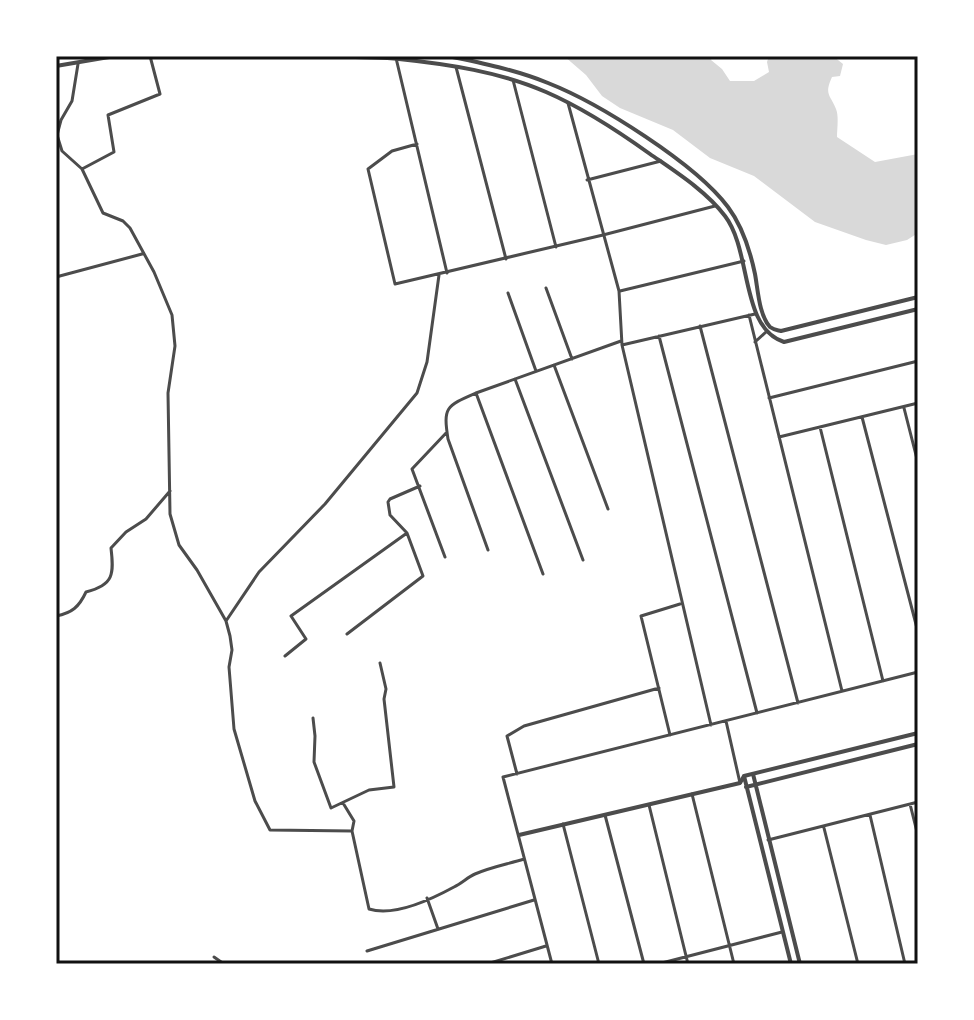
<svg xmlns="http://www.w3.org/2000/svg" width="974" height="1020" viewBox="0 0 974 1020" font-family="'IBM Plex Sans',sans-serif">
  <rect width="100%" height="100%" fill="#fff"/>
  <!-- water -->
  <path fill="#d9d9d9" d="M 564,56 L 713,56 L 711,60 L 722,69 L 730,81 L 754,81 L 769,72 L 767,62 L 769,56 L 833,56 L 843,64 L 840,76 L 832,77 C 824,95 830,94 836,109 C 839,116 837,129 837,137 L 875,162 L 918,154 L 918,233 L 907,240 L 886,245 L 866,240 L 815,222 L 754,176 L 710,158 L 673,130 L 620,108 L 602,96 L 586,75 Z"/>
  <g fill="none" stroke-linecap="round" stroke-linejoin="round">
    <!-- minor -->
    <path stroke="#4c4c4c" stroke-width="3" d="M 396,58 L 447,273
      M 78,64 L 72,101 L 61,120 L 57,135 L 62,151 L 82,169 L 103,213 L 123,221 L 130,228 L 154,272 L 172,315 L 175,346 L 168,393 L 170,514 L 179,545 L 197,570 L 226,621 L 230,636 L 232,650 L 229,667 L 234,729 L 255,801 L 270,830 L 352,831
      M 456,67 L 506,259
      M 513,80 L 556,247
      M 568,103 L 619,291 L 622,345 L 711,725
      M 417,144 L 392,151 L 368,169 L 395,284 L 603,235 L 715,206
      M 82,169 L 114,152 L 108,115 L 160,94 L 150,56
      M 587,180 L 661,161
      M 56,277 L 142,254
      M 546,288 L 572,359
      M 620,291 L 744,261
      M 508,293 L 536,371
      M 749,315 L 842,691
      M 700,326 L 798,703
      M 659,336 L 757,713
      M 755,342 L 766,332
      M 622,345 L 755,314
      M 554,365 L 608,509
      M 515,379 L 583,560
      M 476,393 L 543,574
      M 769,398 L 918,361
      M 904,408 L 918,463
      M 862,417 L 918,632
      M 820,427 L 883,681
      M 779,437 L 918,403
      M 488,550 L 448,439 C 443,407 446,406 476,393 L 621,341
      M 445,557 L 412,469 L 447,432
      M 56,616 C 72,613 79,607 86,592 C 114,585 114,574 111,548 L 126,532 L 146,519 L 170,491
      M 226,621 L 259,572 L 325,504 L 417,393 L 427,362 L 439,275
      M 347,634 L 423,576 L 407,533 L 390,515 L 388,502 L 390,499 L 420,486
      M 285,656 L 306,639 L 291,616 L 407,533
      M 313,718 L 315,736 L 314,762 L 331,808 L 369,790 L 394,787 L 384,699 L 386,689 L 380,663
      M 726,721 L 740,783
      M 670,735 L 641,616 L 680,604
      M 517,774 L 507,736 L 524,726 L 659,688
      M 692,794 L 734,964
      M 343,803 L 354,821 L 352,831 L 369,909 C 394,917 432,899 454,887 C 462,883 468,877 475,874 C 491,867 508,864 524,859
      M 910,804 L 918,836
      M 649,805 L 688,964
      M 605,815 L 644,964
      M 870,815 L 905,964
      M 563,824 L 599,964
      M 824,828 L 858,964
      M 768,840 L 918,802
      M 427,898 L 438,929
      M 367,951 L 534,900
      M 214,957 L 224,964
      M 487,964 L 546,946
      M 552,964 L 503,777 L 918,672
      M 658,964 L 782,932"/>
    <!-- tertiary -->
    <path stroke="#4c4c4c" stroke-width="4" d="M 344,56 C 362,58 380,57 399,59 C 447,64 501,72 546,92 C 583,108 618,131 650,154 C 676,172 706,191 725,216 C 752,251 740,328 784,342 L 918,309
      M 448,56 C 482,63 516,70 548,83 C 599,103 696,164 728,207 C 743,227 750,250 755,274 C 758,290 759,315 770,327 C 774,330 777,330 781,331 L 918,297
      M 56,66 L 115,56
      M 753,774 L 800,964
      M 744,776 L 791,964
      M 746,787 L 918,744
      M 519,835 L 740,783 L 744,776 L 918,733"/>
  </g>
  <!-- border -->
  <rect width="974" height="1020" fill="none" stroke="#ffffff" stroke-width="116"/>
  <rect x="58" y="58" width="858" height="904" fill="none" stroke="#111" stroke-width="3"/>
</svg>
